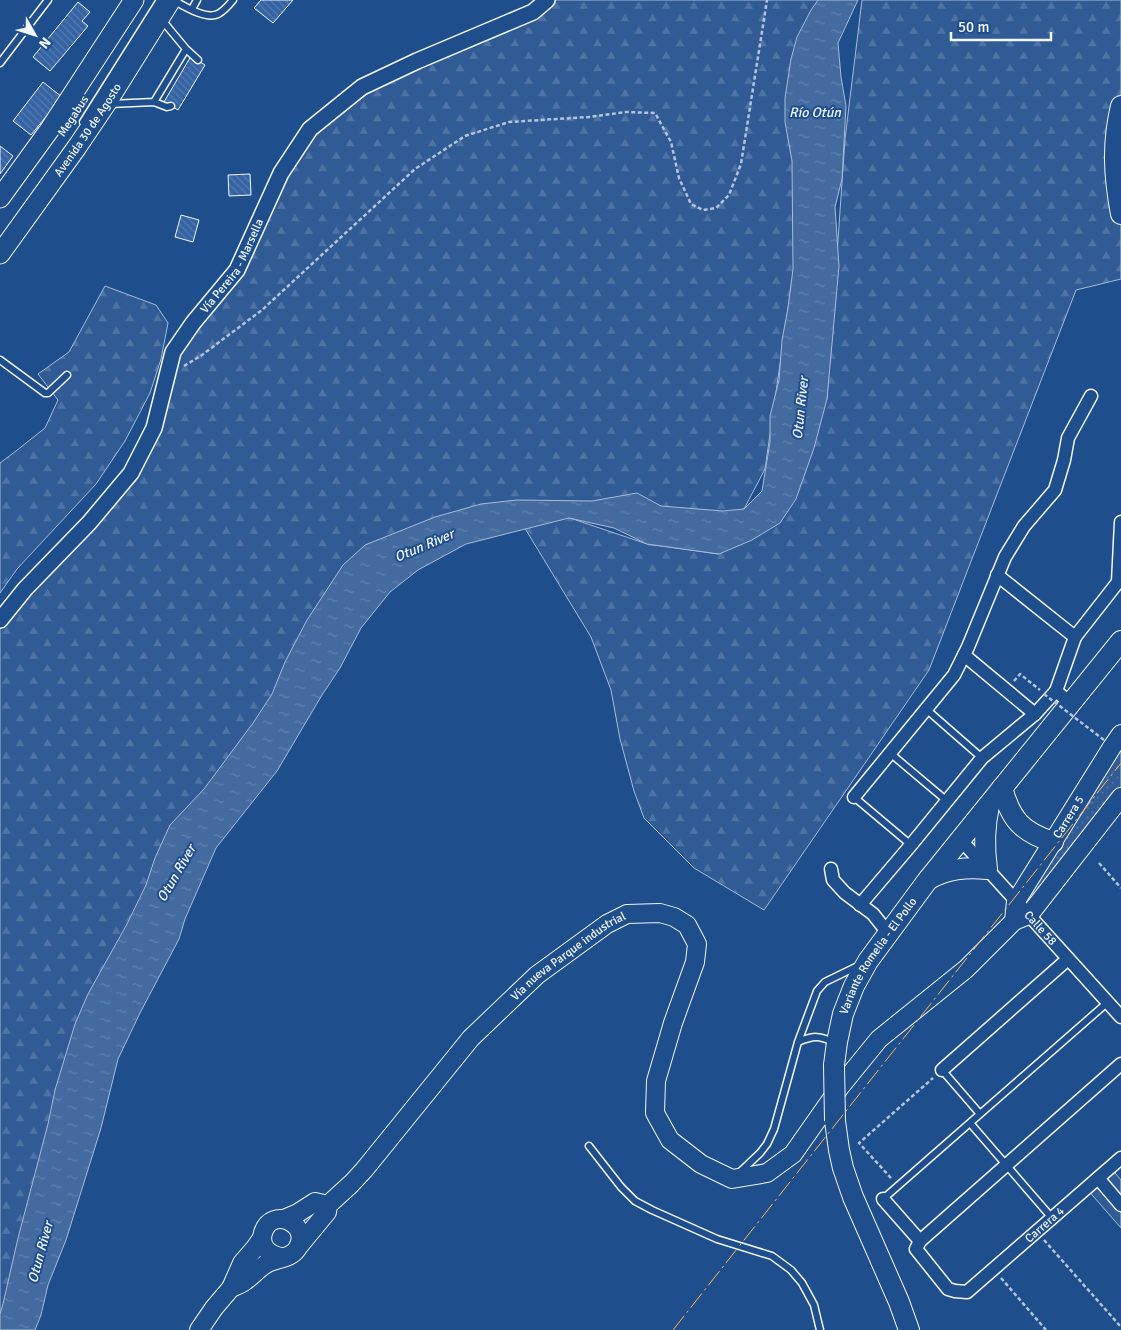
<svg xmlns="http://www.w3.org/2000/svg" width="1121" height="1330" viewBox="0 0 1121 1330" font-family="Signika,sans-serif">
  <defs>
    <pattern id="grass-dots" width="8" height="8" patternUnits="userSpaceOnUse" patternTransform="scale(1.25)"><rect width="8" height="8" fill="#305b95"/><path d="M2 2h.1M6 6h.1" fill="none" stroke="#4e73a5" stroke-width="1.8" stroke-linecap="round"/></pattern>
    <pattern id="forest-firs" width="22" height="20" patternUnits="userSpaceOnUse" patternTransform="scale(1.25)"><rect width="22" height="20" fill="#305b95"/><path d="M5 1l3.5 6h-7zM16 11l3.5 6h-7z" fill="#4e73a5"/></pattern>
    <pattern id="water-ripples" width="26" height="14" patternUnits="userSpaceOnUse" patternTransform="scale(1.25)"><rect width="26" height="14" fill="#446ba0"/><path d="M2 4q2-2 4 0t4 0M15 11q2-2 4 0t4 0" fill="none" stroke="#5f81ae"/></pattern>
    <pattern id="building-back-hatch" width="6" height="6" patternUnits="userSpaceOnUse" patternTransform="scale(1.25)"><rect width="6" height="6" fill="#3563a3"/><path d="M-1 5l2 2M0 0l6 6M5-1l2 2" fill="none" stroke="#537ab1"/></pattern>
  </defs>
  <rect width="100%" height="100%" fill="#1f4e8c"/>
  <!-- grass -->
  <path fill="url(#grass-dots)" stroke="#a8bbd7" d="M 1121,734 L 1121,797 L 1029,915 L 1016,901 Z"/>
  <!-- forest -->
  <path fill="url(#forest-firs)" stroke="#a8bbd7" d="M 541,0 L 830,0 L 816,113 L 765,469 L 744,509 L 680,525 L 572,501 L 380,542 L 210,817 L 0,1330 L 0,620 L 130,475 L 166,377 L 226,283 L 299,146 L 400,69 Z
    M 862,0 L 1121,0 L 1121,279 L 1076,290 L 929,670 L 764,910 L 694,868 L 644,818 L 634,791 L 620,739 L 611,690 L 591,637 L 518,517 L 570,518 L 647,544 L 719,554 L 827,399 L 845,139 Z
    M 105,286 L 156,305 L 168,323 L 161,359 L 150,393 L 125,441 L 96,484 L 17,569 L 0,593 L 0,463 L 16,451 L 45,428 L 58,400 L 38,374 L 69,352 Z"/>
  <!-- pitch -->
  <path fill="#305b95" stroke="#a8bbd7" d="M 1110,1167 L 1121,1180 L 1121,1228 L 1086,1188 Z"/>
  <!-- water -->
  <path fill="url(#water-ripples)" stroke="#a8bbd7" d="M 818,0 L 858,0 L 838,43 L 841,77 L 846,106 L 842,179 L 835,207 L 839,266 L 827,399 L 814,448 L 796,499 L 780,523 L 752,540 L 719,554 L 647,544 L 614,528 L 569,518 L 466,544 L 418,570 L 390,592 L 361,628 L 340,668 L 322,695 L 277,771 L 216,848 L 185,919 L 179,939 L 140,1013 L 118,1059 L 101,1128 L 66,1240 L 48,1285 L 41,1315 L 35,1330 L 0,1330 L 0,1314 L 3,1304 L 18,1238 L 48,1124 L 55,1090 L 75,1024 L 88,994 L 127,924 L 146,885 L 155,858 L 170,825 L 204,789 L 253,723 L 272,694 L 285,662 L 307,620 L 343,565 L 365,545 L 435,517 L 481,504 L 517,500 L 592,501 L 637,493 L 661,506 L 723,511 L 744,509 L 762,491 L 770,442 L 770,416 L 779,380 L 782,340 L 788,308 L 793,269 L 792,161 L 785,122 L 785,98 L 791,59 L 797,37 L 811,10 Z"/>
  <!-- building -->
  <path fill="url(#building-back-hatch)" stroke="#f2f6ff" d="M 261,0 L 293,0 L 273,23 L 254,8 Z
    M 78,2 L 90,12 L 82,21 L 88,26 L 50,71 L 33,57 Z
    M 191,56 L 205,65 L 178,110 L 164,102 Z
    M 43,82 L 62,97 L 31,135 L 13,121 Z
    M 0,146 L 13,156 L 0,174 Z
    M 250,174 L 251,195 L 229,196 L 228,175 Z
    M 181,215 L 199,220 L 193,242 L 175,237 Z"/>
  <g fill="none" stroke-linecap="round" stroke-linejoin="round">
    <defs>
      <path id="service" d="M 173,0 C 184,6 206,20 218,14 C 224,11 229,5 233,0
        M 192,9 L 197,0
        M 162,20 L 186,49 L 198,60
        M 0,63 L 48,0
        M 154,102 L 186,49
        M 110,104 L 154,102 L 167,107 L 171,106
        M 83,122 L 160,0
        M 0,360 L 45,393 L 48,393 L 67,375
        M 926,709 L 982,758
        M 890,753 L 947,801
        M 854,797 L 911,845
        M 798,1042 C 815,1035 818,1036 835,1042
        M 942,1070 L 980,1114
        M 970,1123 L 1052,1218
        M 589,1146 L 621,1187 L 635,1201 L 652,1210 L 717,1239 L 772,1256 L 791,1270 L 802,1283 L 814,1305 L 820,1330
        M 739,1173 L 760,1153 L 767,1144 L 774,1129 L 798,1042 L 817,991 L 825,982 L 860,965
        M 883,1199 L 1108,1002"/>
      <g id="minor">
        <path d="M 997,575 L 1075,637 L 1056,691 L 1070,703"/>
        <path d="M 1075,637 L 1118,582 L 1121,522"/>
        <path d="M 1035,714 L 1056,691"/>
        <path d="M 854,797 L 954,675 L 968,647 L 1005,557 L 1024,526 L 1055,490 L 1064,460 L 1068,438 L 1091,396"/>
        <path id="s1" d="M 960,839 L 1121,1017"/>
        <path d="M 831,869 L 833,880 L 845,893 L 873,914 L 888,933"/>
        <path d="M 860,905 L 911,845 L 982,758 L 1035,714 L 964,655"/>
        <path id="s2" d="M 1121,1064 L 920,1241 L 916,1249 L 948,1289 L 955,1291 L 967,1292 L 1121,1158"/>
        <path d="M 942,1070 L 1068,959"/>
        <path d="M 1098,1178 L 1121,1205"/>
        <path d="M 883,1199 L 920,1241"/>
      </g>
      <g id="tertiary">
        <path id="s3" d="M 0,620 L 25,589 L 89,523 L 131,473 L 154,428 L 173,352 L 193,323 L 237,270 L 281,173 L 310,129 L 362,87 L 417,61 L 533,12 L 547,0"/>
      </g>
      <g id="secondary">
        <path id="s4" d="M 1014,921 L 1016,901 L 1112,747 L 1121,734"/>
        <path d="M 284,1219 L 298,1213 L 315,1202 L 328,1205"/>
        <path id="s5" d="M 299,1246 L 327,1212 L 328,1205 L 351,1184 L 364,1170 L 471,1038 L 537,975 L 607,924 L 627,914 L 660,913 L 674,917 L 687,925 L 697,944 L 695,962 L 673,1023 L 656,1081 L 655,1113 L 670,1140 L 701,1164 L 732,1179 L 767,1173 L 793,1154 L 840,1087 L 879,1039 L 966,969 L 1014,921 L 1029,915 L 1121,797"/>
        <path d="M 231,1288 C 236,1286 241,1284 245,1281 C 254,1275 260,1266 270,1262 C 279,1258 291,1258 297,1249 C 313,1224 271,1205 263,1233 C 259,1246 269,1255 281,1257"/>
        <path d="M 199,1330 L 214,1308 L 231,1288 L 242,1263 L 255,1248 L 262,1238"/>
      </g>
      <g id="primary">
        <path d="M 0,198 L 50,129 L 134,0"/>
        <path id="s6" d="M 0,254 L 77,147 L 106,104 L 171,0"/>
      </g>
      <g id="trunk">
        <path d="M 1121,106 C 1112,144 1114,176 1121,214"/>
        <path d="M 1002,788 C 1011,820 1022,832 1053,842"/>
        <path d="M 929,879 C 948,869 965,867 987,869 C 984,847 984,828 989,806"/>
        <path id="s7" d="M 834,1065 L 837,1042 L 843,1014 L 854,986 L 868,961 L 927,881 L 1121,641"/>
        <path d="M 835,1121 L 839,1150 L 843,1168 L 853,1197 L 899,1302 L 909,1330"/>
      </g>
    </defs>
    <!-- service casing -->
    <use href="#service" stroke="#f2f6ff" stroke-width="9"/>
    <!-- minor casing -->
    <use href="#minor" stroke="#f2f6ff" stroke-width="15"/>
    <!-- tertiary casing -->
    <use href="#tertiary" stroke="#f2f6ff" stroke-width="18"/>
    <!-- secondary casing -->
    <use href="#secondary" stroke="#f2f6ff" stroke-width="20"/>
    <!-- primary casing -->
    <use href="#primary" stroke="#f2f6ff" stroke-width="21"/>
    <!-- trunk casing -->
    <use href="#trunk" stroke="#f2f6ff" stroke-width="22"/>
    <!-- path -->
    <path stroke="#b3c4dc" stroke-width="2.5" stroke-dasharray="4 2.5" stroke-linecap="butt" d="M 184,366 L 202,355 L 262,310 L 415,169 L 465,136 L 509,122 L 589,117 L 626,112 L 655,113 L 671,142 L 679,178 L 691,204 L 703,210 L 716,208 L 729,195 L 741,164 L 767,0
      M 1014,681 L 1020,674 L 1040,690
      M 1099,863 L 1121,888
      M 891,1178 L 859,1143 L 933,1078
      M 1044,1240 L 1121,1327
      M 1001,1278 L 1046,1330"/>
    <!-- service -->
    <use href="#service" stroke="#1f4e8c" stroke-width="6"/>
    <!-- minor -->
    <use href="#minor" stroke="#1f4e8c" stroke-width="12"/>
    <!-- tertiary -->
    <use href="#tertiary" stroke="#1f4e8c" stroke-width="15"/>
    <!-- secondary -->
    <use href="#secondary" stroke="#1f4e8c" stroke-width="18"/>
    <!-- primary -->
    <use href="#primary" stroke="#1f4e8c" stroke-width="19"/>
    <!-- trunk -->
    <use href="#trunk" stroke="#1f4e8c" stroke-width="20"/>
    <defs>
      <path id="trunk-bridge" d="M 834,1065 L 835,1121"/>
    </defs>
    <!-- trunk-bridge casing -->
    <use href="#trunk-bridge" stroke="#f2f6ff" stroke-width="22" stroke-linecap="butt"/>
    <!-- path-bridge -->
    <path stroke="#b3c4dc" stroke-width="2.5" stroke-dasharray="4 2.5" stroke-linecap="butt" d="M 1044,694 L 1104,740"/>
    <!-- trunk-bridge -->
    <use href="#trunk-bridge" stroke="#1f4e8c" stroke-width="20"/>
    <!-- power -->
    <path stroke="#ffb74d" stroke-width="1" stroke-dasharray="18 4 2.5 4" stroke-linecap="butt" d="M 673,1330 L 1121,763"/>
  </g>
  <g text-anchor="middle" stroke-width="4" stroke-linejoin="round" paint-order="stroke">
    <!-- street labels -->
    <g font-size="12" fill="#f2f6ff" stroke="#1f4e8c">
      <text transform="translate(73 116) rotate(-57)" y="4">Megabus</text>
      <text dy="4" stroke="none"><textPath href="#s6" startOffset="152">Avenida 30 de Agosto</textPath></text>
      <text dy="4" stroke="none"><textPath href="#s3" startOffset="431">Vía Pereira - Marsella</textPath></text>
      <text dy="4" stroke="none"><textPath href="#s4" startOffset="119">Carrera 5</textPath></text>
      <text dy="4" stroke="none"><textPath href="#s1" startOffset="120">Calle 58</textPath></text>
      <text dy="4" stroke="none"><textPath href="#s7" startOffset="120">Variante Romelia - El Pollo</textPath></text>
      <text dy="4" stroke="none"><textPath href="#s5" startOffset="399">Vía nueva Parque industrial</textPath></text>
      <text dy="4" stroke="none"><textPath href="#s2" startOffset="450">Carrera 4</textPath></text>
    </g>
    <!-- water labels -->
    <g font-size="14" font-style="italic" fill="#f2f6ff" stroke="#1f4e8c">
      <text x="815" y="117">Río Otún</text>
      <text transform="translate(800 408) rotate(-84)" y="5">Otun River</text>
      <text transform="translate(424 545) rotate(-23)" y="5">Otun River</text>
      <text transform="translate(176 873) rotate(-60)" y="5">Otun River</text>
      <text transform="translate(40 1252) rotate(-75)" y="5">Otun River</text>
    </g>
  </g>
  <!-- north arrow -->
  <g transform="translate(35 35) rotate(129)" stroke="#1f4e8c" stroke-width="4" paint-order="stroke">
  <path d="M0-4L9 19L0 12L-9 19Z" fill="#f2f6ff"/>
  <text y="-8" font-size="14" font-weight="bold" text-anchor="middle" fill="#f2f6ff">N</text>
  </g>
  <!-- scale -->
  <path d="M951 32v8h100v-8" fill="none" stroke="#f2f6ff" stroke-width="2.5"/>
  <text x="958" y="32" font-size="15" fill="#f2f6ff" stroke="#1f4e8c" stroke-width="4" paint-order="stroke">50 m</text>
</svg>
